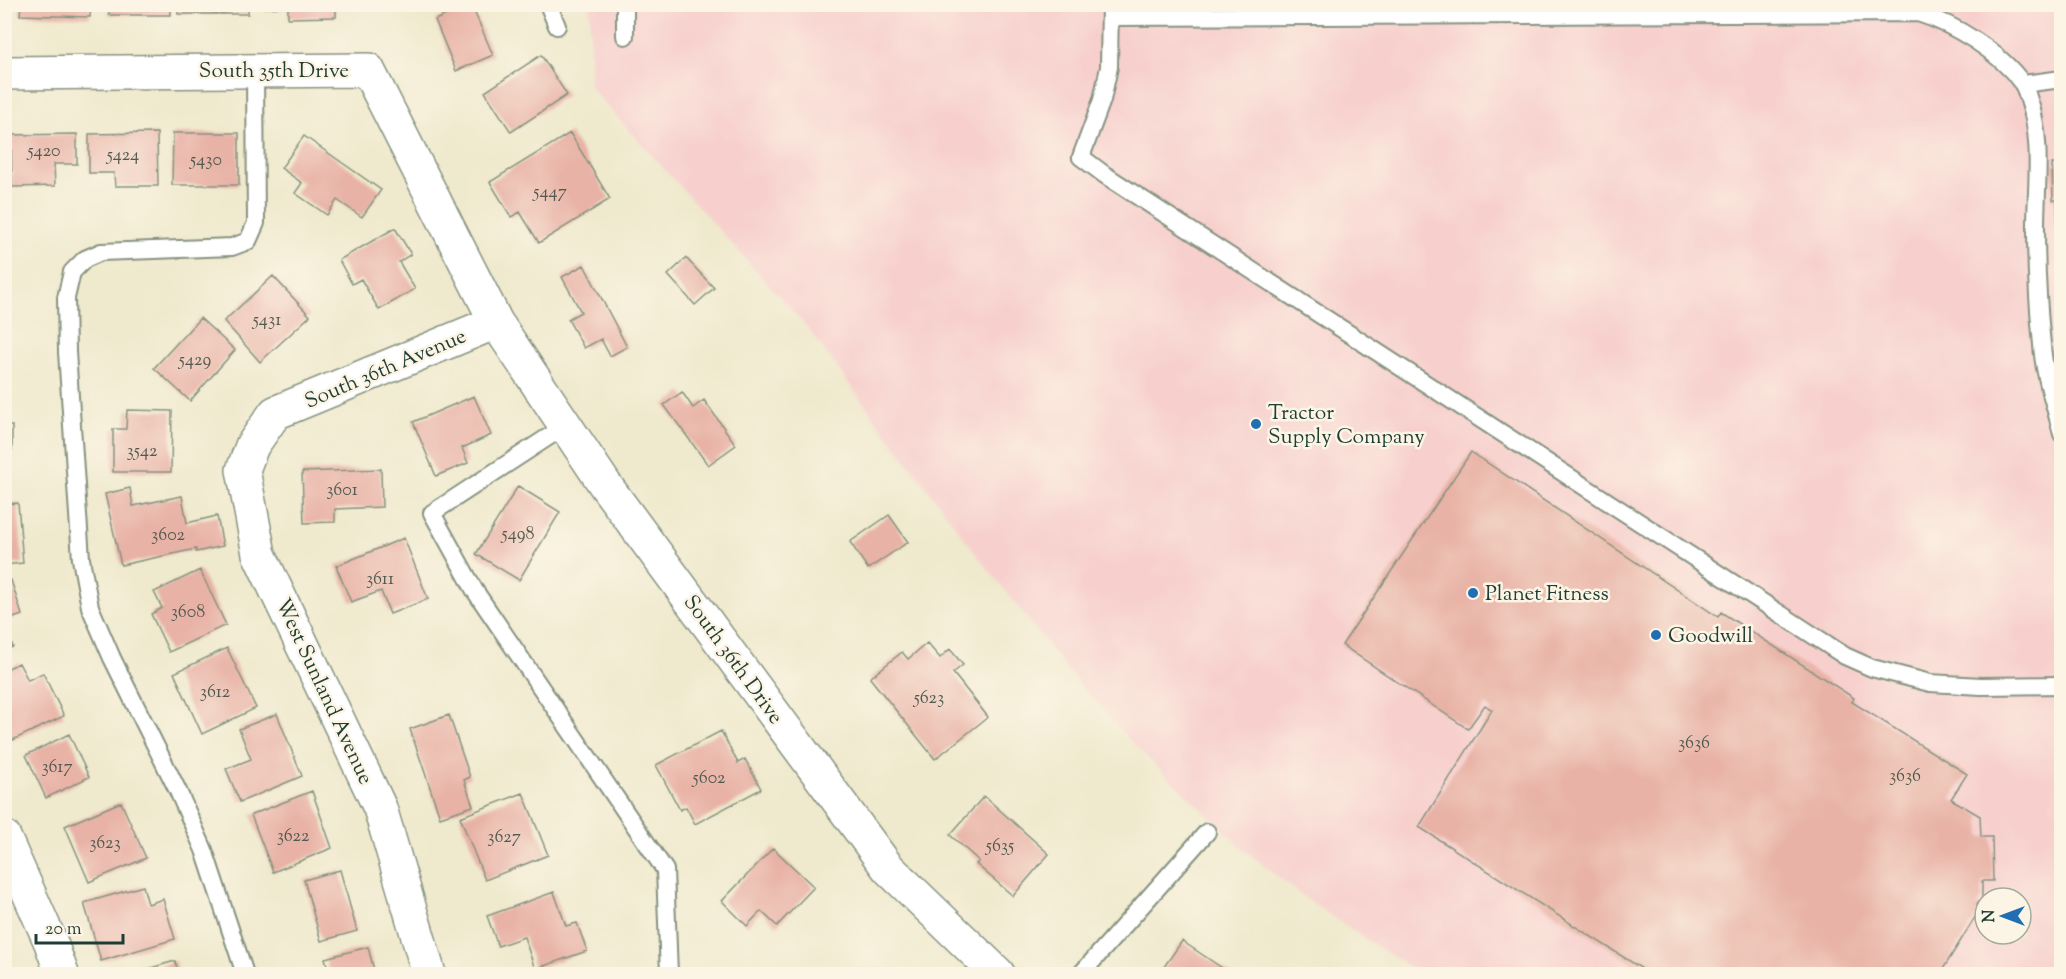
<svg xmlns="http://www.w3.org/2000/svg" width="2066" height="979" viewBox="0 0 2066 979" font-family="'Sorts Mill Goudy',serif">
  <rect width="100%" height="100%" fill="#fcf5e5"/>
  <filter id="ink" filterUnits="userSpaceOnUse"><feTurbulence type="fractalNoise" baseFrequency=".0167" numOctaves="2"/><feDisplacementMap in="SourceGraphic" scale="12" xChannelSelector="R" yChannelSelector="G"/><feConvolveMatrix kernelMatrix="1 2 1 2 8 2 1 2 1" color-interpolation-filters="sRGB"/></filter>
  <filter id="wash" filterUnits="userSpaceOnUse"><feTurbulence type="fractalNoise" baseFrequency=".008" numOctaves="4" result="noise"/><feDisplacementMap in="SourceGraphic" scale="24" xChannelSelector="R" yChannelSelector="G"/><feGaussianBlur stdDeviation="1.35" result="paint"/><feColorMatrix in="noise" values="0 0 0 0 0 0 0 0 0 0 0 0 0 0 0 0 0 1.4 0 .05"/><feComposite in="paint" operator="in"/></filter>
  <g filter="url(#wash)">
    <rect width="100%" height="100%" fill="#efe9cd"/>
    <!-- built -->
    <path fill="#f7d0ce" fill-rule="evenodd" d="M 590,5 L 2061,5 L 2061,974 L 1420,974 L 1370,942 L 1309,901 L 1247,852 L 1131,742 L 1069,672 L 974,551 L 806,326 L 590,87 ZM 1985,898 L 2021,898 L 2021,934 L 1985,934 Z"/>
    <g id="blocks">
      <!-- building -->
      <path fill="#e8b2a6" d="M 21,4 L 91,4 L 90,17 L 20,15 Z
        M 109,4 L 171,4 L 171,15 L 109,15 Z
        M 178,4 L 248,4 L 248,14 L 178,14 Z
        M 264,4 L 336,4 L 336,17 L 288,18 L 288,7 L 264,8 Z
        M 471,4 L 493,55 L 456,71 L 435,20 Z
        M 541,55 L 567,95 L 511,132 L 485,92 Z
        M 157,133 L 158,186 L 115,186 L 114,173 L 89,173 L 89,134 Z
        M 173,133 L 239,133 L 239,185 L 172,185 Z
        M 570,133 L 610,199 L 539,243 L 520,212 L 511,217 L 490,182 Z
        M 77,134 L 77,164 L 54,164 L 55,186 L 12,187 L 11,135 Z
        M 304,136 L 381,190 L 362,217 L 337,200 L 327,215 L 295,193 L 302,183 L 281,168 Z
        M 2052,164 L 2062,164 L 2062,243 L 2058,243 L 2057,200 L 2053,200 Z
        M 395,228 L 411,254 L 399,262 L 415,289 L 379,310 L 361,279 L 352,284 L 339,260 Z
        M 686,258 L 714,288 L 695,305 L 668,275 Z
        M 584,265 L 627,347 L 610,356 L 601,339 L 584,348 L 568,319 L 581,312 L 562,277 Z
        M 273,276 L 310,316 L 260,362 L 224,321 Z
        M 200,318 L 235,350 L 190,401 L 154,368 Z
        M 682,392 L 693,408 L 704,400 L 736,445 L 708,465 L 664,405 Z
        M 474,396 L 491,435 L 462,448 L 468,463 L 436,476 L 413,422 Z
        M 127,410 L 172,411 L 171,472 L 113,472 L 113,429 L 126,429 Z
        M 4,426 L 12,426 L 12,450 L 10,450 L 10,485 L 4,485 Z
        M 1471,452 L 1718,617 L 1721,612 L 1854,698 L 1852,702 L 1967,774 L 1951,799 L 1980,816 L 1981,837 L 1992,837 L 1993,881 L 1982,881 L 1982,898 L 1977,905 L 1981,908 L 1940,974 L 1650,974 L 1419,827 L 1492,710 L 1485,705 L 1468,729 L 1342,645 Z
        M 381,469 L 382,507 L 335,509 L 335,522 L 304,523 L 302,472 Z
        M 518,486 L 560,512 L 519,580 L 476,554 Z
        M 130,488 L 133,506 L 182,496 L 187,523 L 217,516 L 223,546 L 196,552 L 196,549 L 121,565 L 105,494 Z
        M 18,503 L 23,563 L 4,565 L 4,504 Z
        M 889,515 L 908,542 L 868,569 L 850,542 Z
        M 404,538 L 428,599 L 390,614 L 381,591 L 351,602 L 336,566 Z
        M 200,570 L 226,625 L 169,652 L 151,614 L 162,608 L 154,592 Z
        M 11,580 L 22,615 L 5,621 L 5,582 Z
        M 4,621 L 13,647 L 4,650 Z
        M 927,643 L 940,658 L 950,649 L 963,665 L 953,673 L 988,717 L 935,759 L 870,678 L 902,652 L 908,659 Z
        M 227,648 L 256,708 L 202,734 L 174,673 Z
        M 19,663 L 28,680 L 43,673 L 64,716 L 13,740 L 4,723 L 4,670 Z
        M 277,714 L 302,776 L 240,802 L 226,769 L 251,759 L 239,729 Z
        M 449,715 L 470,777 L 464,780 L 473,806 L 440,817 L 410,729 Z
        M 721,731 L 738,763 L 745,759 L 761,789 L 695,824 L 686,807 L 680,810 L 656,765 Z
        M 69,734 L 89,777 L 46,798 L 26,755 Z
        M 312,791 L 332,848 L 273,872 L 251,815 Z
        M 523,793 L 548,855 L 485,880 L 460,817 Z
        M 984,796 L 1049,854 L 1013,896 L 976,864 L 979,861 L 950,835 Z
        M 121,802 L 146,858 L 89,882 L 65,826 Z
        M 773,848 L 814,887 L 777,926 L 761,911 L 747,926 L 722,901 Z
        M 340,870 L 357,931 L 321,941 L 304,880 Z
        M 143,886 L 148,904 L 163,899 L 175,939 L 101,961 L 84,903 Z
        M 554,892 L 566,926 L 577,923 L 587,951 L 535,969 L 524,937 L 498,946 L 487,916 Z
        M 1182,941 L 1231,974 L 1159,974 Z
        M 368,947 L 375,974 L 329,974 L 325,958 Z
        M 175,961 L 179,974 L 130,974 Z"/>
    </g>
  </g>
  <g filter="url(#ink)">
    <use href="#blocks" fill-opacity="0" stroke="#879380" stroke-width="1.5"/>
    <g fill="none" stroke-linecap="round" stroke-linejoin="round">
      <defs>
        <path id="lane" d="M 548,4 L 557,26
          M 625,4 L 625,36
          M 1110,4 L 1109,67 L 1102,100 L 1081,157 L 1105,175 L 1845,656 L 1872,668 L 1930,683 L 1981,686 L 2062,685
          M 1110,17 L 1918,13 C 1954,24 2000,52 2022,83 C 2026,88 2027,95 2029,100 C 2043,141 2036,184 2036,227 C 2036,266 2038,306 2042,345 C 2044,376 2055,404 2062,434
          M 2023,84 L 2062,79
          M 565,426 L 432,513 L 475,591 L 665,870 L 669,974
          M 245,974 L 204,850 L 178,791 L 112,658 L 90,607 L 81,559 L 67,352 L 66,298 L 72,272 L 85,259 L 101,252 L 232,247 L 248,241 L 256,223 L 255,70
          M 1081,974 L 1207,832"/>
        <path id="street" d="M 4,73 L 368,70 L 496,322 L 606,486 L 888,868 L 998,974
          M 4,837 L 51,943 L 62,974
          M 429,974 L 380,808 L 259,554 L 243,470 L 252,446 L 275,413 L 496,322"/>
      </defs>
      <!-- lane casing -->
      <use href="#lane" stroke="#879380" stroke-width="20"/>
      <!-- street casing -->
      <use href="#street" stroke="#879380" stroke-width="36"/>
      <!-- lane -->
      <use href="#lane" stroke="#fff" stroke-width="16"/>
      <!-- street -->
      <use href="#street" stroke="#fff" stroke-width="33"/>
    </g>
  </g>
  <!-- markers -->
  <g fill="#1f6fb2" stroke="#fcf5e5" stroke-width="2">
    <circle cx="1256" cy="424" r="6"/>
    <circle cx="1473" cy="593" r="6"/>
    <circle cx="1656" cy="635" r="6"/>
  </g>
  <g text-anchor="middle" stroke-width="5" stroke-linejoin="round" paint-order="stroke">
    <!-- number labels -->
    <g font-size="18" fill="#515a50">
      <text x="44" y="156">5420</text>
      <text x="123" y="160">5424</text>
      <text x="206" y="165">5430</text>
      <text x="550" y="197">5447</text>
      <text x="267" y="325">5431</text>
      <text x="195" y="365">5429</text>
      <text x="142" y="456">3542</text>
      <text x="342" y="495">3601</text>
      <text x="518" y="539">5498</text>
      <text x="168" y="540">3602</text>
      <text x="380" y="584">3611</text>
      <text x="188" y="617">3608</text>
      <text x="215" y="697">3612</text>
      <text x="929" y="703">5623</text>
      <text x="1694" y="748">3636</text>
      <text x="57" y="772">3617</text>
      <text x="1905" y="781">3636</text>
      <text x="709" y="783">5602</text>
      <text x="293" y="841">3622</text>
      <text x="504" y="842">3627</text>
      <text x="105" y="848">3623</text>
      <text x="1000" y="851">5635</text>
    </g>
    <!-- street labels -->
    <g font-size="21" fill="#1f3d34" stroke="#fcf5e5">
      <text x="274" y="77">South 35th Drive</text>
      <text transform="translate(385 368) rotate(-23)" y="7">South 36th Avenue</text>
      <text transform="translate(734 659) rotate(54)" y="7">South 36th Drive</text>
      <text transform="translate(325 691) rotate(65)" y="7">West Sunland Avenue</text>
    </g>
    <!-- poi labels -->
    <g font-size="21" fill="#1f3d34" stroke="#fcf5e5" text-anchor="start">
      <text x="1268" y="419">Tractor<tspan x="1268" dy="24">Supply Company</tspan></text>
      <text x="1485" y="600">Planet Fitness</text>
      <text x="1668" y="642">Goodwill</text>
    </g>
  </g>
  <!-- margin -->
  <rect width="2066" height="979" fill="none" stroke="#fcf5e5" stroke-width="24"/>
  <!-- north arrow -->
  <g transform="translate(2003 916) rotate(270)"><circle r="28" fill="#fcf5e5" stroke="#a4ab9e" stroke-width="1.5"/>
  <path d="M0-4.5L10 22L0 15L-10 22Z" fill="#1f6fb2"/>
  <text y="-9" font-size="16" font-weight="bold" text-anchor="middle" fill="#1f3d34">N</text>
  </g>
  <!-- scale -->
  <path d="M36 934v9h87v-9" fill="none" stroke="#1f3d34" stroke-width="3"/>
  <text x="45" y="934" font-size="18" fill="#1f3d34" stroke="#fcf5e5" stroke-width="4.5" paint-order="stroke">20 m</text>
</svg>
